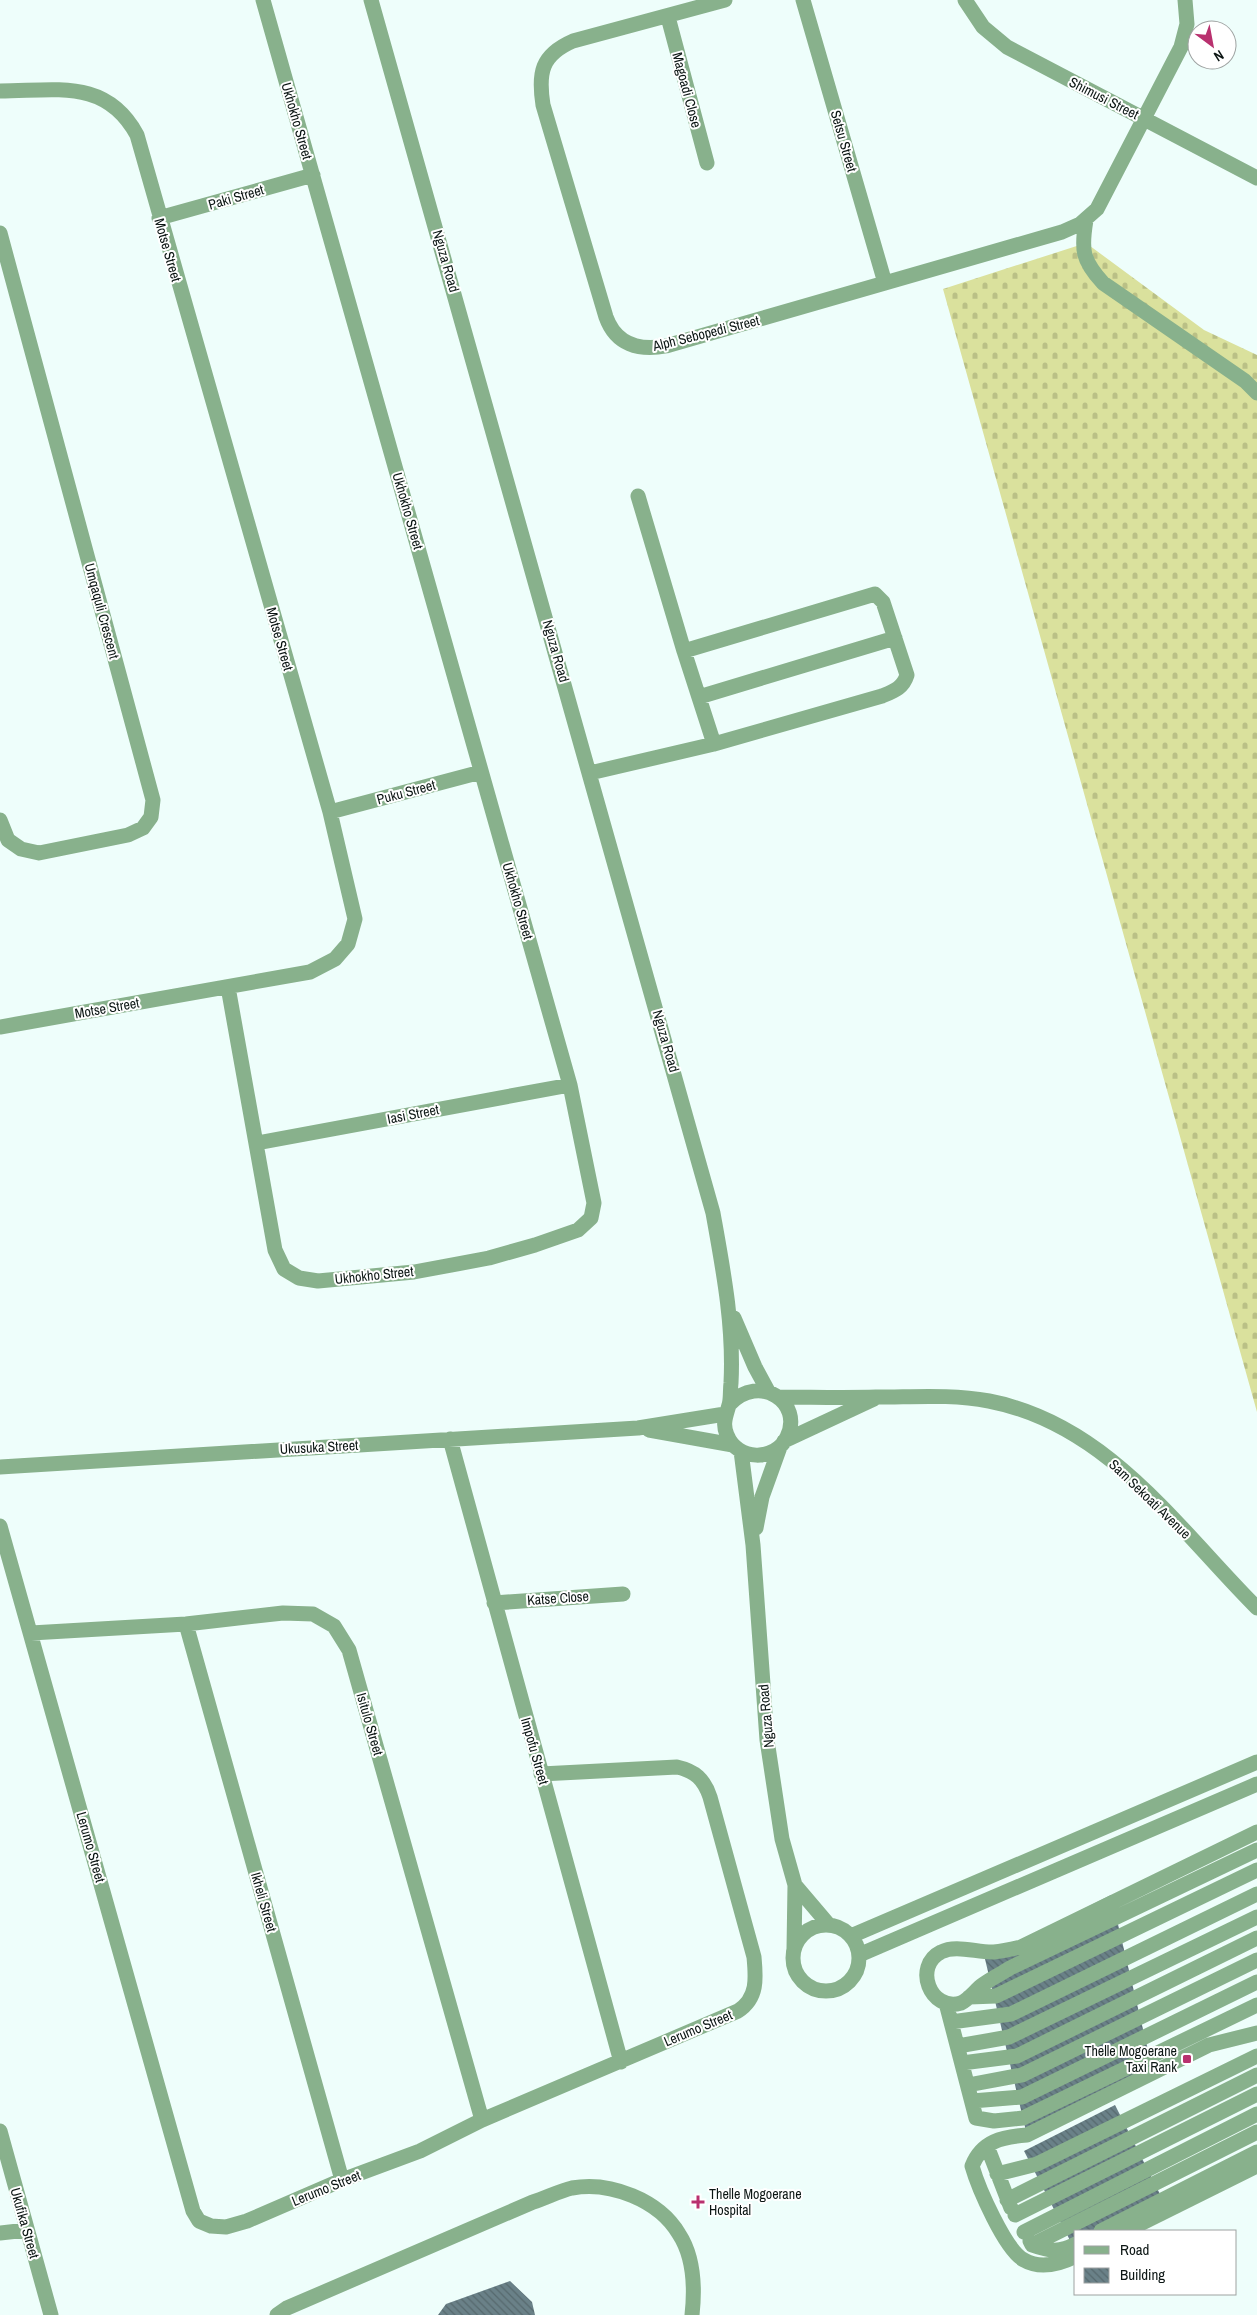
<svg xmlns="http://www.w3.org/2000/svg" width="1257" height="2315" viewBox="0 0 1257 2315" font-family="'Archivo Narrow',sans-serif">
  <defs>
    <pattern id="cemetery-stones" width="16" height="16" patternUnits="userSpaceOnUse" patternTransform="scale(1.25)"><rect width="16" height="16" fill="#dae19d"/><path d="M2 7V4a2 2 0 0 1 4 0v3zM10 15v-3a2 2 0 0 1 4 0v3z" fill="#bac086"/></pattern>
    <pattern id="building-back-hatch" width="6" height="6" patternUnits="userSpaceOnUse" patternTransform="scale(1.25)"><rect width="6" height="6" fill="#6a8188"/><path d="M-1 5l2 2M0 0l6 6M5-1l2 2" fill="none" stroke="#56696e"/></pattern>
  </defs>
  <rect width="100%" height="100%" fill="#eefefb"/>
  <!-- cemetery -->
  <path fill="url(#cemetery-stones)" d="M 1086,243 L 1204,330 L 1257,355 L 1257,1412 L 943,289 Z"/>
  <!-- building -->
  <path fill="url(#building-back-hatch)" d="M 1111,1895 L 1152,2067 L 1026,2131 L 985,1959 Z
    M 1115,2105 L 1165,2204 L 1111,2231 L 1076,2231 L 1076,2252 L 1024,2151 Z
    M 510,2281 L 532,2302 L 535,2315 L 438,2315 L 446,2304 Z"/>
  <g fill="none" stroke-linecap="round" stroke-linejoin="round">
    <!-- minor -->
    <path stroke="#88b18c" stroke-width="15" d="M 371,0 L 713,1213 C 723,1269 734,1325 731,1383 C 730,1390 731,1399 729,1405 C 726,1416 722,1424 727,1435 C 737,1461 775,1462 787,1437 C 804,1402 759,1373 730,1404
      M 725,0 L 573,41 C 541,55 538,73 543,105 L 606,317 C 616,345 639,351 666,346 L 1062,232 L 1080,224 L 1097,209 L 1181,47 L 1187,24 L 1185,0
      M 803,0 L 885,283
      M 965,0 L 983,27 L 1007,47 L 1257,178
      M 668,17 L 707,163
      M 0,91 C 56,91 106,78 137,135 L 330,812 L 355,919 L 348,944 L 335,959 L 310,972 L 0,1027
      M 159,218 L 313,175
      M 1086,220 C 1081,250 1082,260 1103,283 L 1245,381 L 1257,393
      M 0,233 L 153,800 L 151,817 L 143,828 L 128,835 L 39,853 L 21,849 L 8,840 L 0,820
      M 638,496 L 684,651 L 714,744
      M 699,697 L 895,638
      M 590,773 L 714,744 L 882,696 C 894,691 903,688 907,675 L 883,602 L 875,594 L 684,651
      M 330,812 L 481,772
      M 228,987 L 275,1250 L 284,1269 L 299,1278 L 318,1281 L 414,1272 L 489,1258 L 535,1245 L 578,1230 L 591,1218 L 594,1203 L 570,1085 L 263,0
      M 257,1143 L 570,1085
      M 734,1318 L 755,1367 L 768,1391
      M 778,1397 C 811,1397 844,1398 876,1397 C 915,1397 951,1394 989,1401 C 1108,1424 1178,1529 1257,1608
      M 649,1430 L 733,1445
      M 450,1439 L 621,2062
      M 784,1441 L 874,1399
      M 741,1451 L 753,1545 L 767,1740 L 782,1839 L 795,1885 L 794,1949
      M 0,1467 L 638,1428 L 725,1414
      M 0,1526 L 193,2211 L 199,2221 L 211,2226 L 226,2227 L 247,2221 L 342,2180 L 420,2151 L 482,2120 L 738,2011 C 758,1998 756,1978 754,1957 L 710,1797 C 704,1779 695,1771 677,1767 L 541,1774
      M 756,1528 L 762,1497 L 780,1447
      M 494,1603 L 623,1594
      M 186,1624 L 342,2180
      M 31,1633 L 186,1624 L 283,1613 L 313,1614 L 334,1626 L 349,1650 L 482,2120
      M 1257,1832 L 1021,1947 C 1012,1949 1003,1951 994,1952 C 978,1953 956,1944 941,1952 C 913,1966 930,2012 961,2003 C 968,2000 975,1991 981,1986 C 990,1979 1001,1974 1010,1968 L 1257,1850
      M 795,1885 L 829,1925
      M793 1958a33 33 0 1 1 66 0a33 33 0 1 1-66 0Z
      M 851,1936 L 1257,1762
      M 859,1955 L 1257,1784
      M 969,1997 L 996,1996 L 1257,1870
      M 946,2003 L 976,2118 L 994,2121 L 1023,2118 L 1257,2005
      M 951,2022 L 1011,2014 L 1257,1894
      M 958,2046 L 1009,2037 L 1257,1917
      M 962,2063 L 1017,2056 L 1257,1938
      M 968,2085 L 1022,2075 L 1257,1960
      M 972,2101 L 1022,2097 L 1257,1982
      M 0,2131 L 51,2315
      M 987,2146 L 1011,2208
      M 997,2174 L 1037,2164 L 1257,2056
      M 1007,2200 L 1257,2075
      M 1015,2215 L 1257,2094
      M 1101,2231 L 1257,2152
      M 1126,2231 L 1257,2166
      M 1024,2232 L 1257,2114
      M 0,2233 L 27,2230
      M 1030,2241 L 1032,2245 C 1049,2251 1059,2253 1076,2244
      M 1032,2245 L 1257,2132
      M 1076,2256 C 1060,2264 1041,2270 1024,2260 C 1005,2250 978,2187 972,2166 C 982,2141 1002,2137 1027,2135 L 1209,2045 L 1257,2033
      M 277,2315 L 287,2308 L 533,2202 C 546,2198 559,2191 572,2188 C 610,2181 659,2200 679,2234 C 694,2257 695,2288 692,2315"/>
  </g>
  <!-- markers -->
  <g fill="#b9316f" stroke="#fff" stroke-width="2">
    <rect x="1182" y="2054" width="10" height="10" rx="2.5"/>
    <path d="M695.5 2194.5h5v5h5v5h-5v5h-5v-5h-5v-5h5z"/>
  </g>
  <g text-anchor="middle" stroke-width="4" stroke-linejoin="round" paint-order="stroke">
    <!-- street labels -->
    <g font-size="14" fill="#0c1614" stroke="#fff">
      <text transform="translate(687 90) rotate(75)" y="5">Magoadi Close</text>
      <text transform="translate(1104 98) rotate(27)" y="5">Shimusi Street</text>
      <text transform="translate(297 121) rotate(74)" y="5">Ukhokho Street</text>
      <text transform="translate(844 141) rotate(74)" y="5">Setsu Street</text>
      <text transform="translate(236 197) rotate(-16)" y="5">Paki Street</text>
      <text transform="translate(168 250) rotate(74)" y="5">Motse Street</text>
      <text transform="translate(446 261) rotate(74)" y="5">Nguza Road</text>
      <text transform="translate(706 333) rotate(-14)" y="5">Alph Sebopedi Street</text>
      <text transform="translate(408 511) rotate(74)" y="5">Ukhokho Street</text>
      <text transform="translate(102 611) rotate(75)" y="5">Umqaquli Crescent</text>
      <text transform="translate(280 639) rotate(74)" y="5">Motse Street</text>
      <text transform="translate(556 651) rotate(74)" y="5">Nguza Road</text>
      <text transform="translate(406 792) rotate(-15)" y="5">Puku Street</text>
      <text transform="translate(518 901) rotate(74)" y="5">Ukhokho Street</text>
      <text transform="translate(107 1008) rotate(-10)" y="5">Motse Street</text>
      <text transform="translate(666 1041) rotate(74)" y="5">Nguza Road</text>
      <text transform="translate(413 1114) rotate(-11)" y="5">Iasi Street</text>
      <text transform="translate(374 1275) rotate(-6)" y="5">Ukhokho Street</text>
      <text transform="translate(319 1447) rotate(-3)" y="5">Ukusuka Street</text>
      <text transform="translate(1150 1499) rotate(44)" y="5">Sam Sekoati Avenue</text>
      <text transform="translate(558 1598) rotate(-4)" y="5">Katse Close</text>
      <text transform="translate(766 1716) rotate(-95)" y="5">Nguza Road</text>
      <text transform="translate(370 1724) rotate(74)" y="5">Isitulo Street</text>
      <text transform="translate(535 1751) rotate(74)" y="5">Impofu Street</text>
      <text transform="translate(91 1847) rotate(74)" y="5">Lerumo Street</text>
      <text transform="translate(264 1902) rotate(74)" y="5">Ikheli Street</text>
      <text transform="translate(698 2028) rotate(-23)" y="5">Lerumo Street</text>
      <text transform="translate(326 2188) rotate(-22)" y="5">Lerumo Street</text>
      <text transform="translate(25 2223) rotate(74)" y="5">Ukufika Street</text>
    </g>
    <!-- poi labels -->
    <g font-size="14" fill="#0c1614" stroke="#fff" text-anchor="end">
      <text x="1177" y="2056">Thelle Mogoerane<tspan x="1177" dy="16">Taxi Rank</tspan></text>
      <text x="709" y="2199" text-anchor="start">Thelle Mogoerane<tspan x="709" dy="16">Hospital</tspan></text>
    </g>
  </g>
  <!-- legend -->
  <rect x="1074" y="2230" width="162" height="65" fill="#ffffff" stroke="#9ea2a1"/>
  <rect x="1084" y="2246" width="25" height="8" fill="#88b18c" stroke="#9ea2a1"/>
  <text x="1120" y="2255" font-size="15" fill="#0c1614">Road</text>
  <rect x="1084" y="2268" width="25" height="15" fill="url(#building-back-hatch)" stroke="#9ea2a1"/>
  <text x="1120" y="2280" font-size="15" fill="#0c1614">Building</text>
  <!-- north arrow -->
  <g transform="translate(1212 45) rotate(148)"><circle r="24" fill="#ffffff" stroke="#9ea2a1"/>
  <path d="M0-4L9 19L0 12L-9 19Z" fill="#b9316f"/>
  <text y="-8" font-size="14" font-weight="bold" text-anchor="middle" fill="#0c1614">N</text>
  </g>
</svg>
